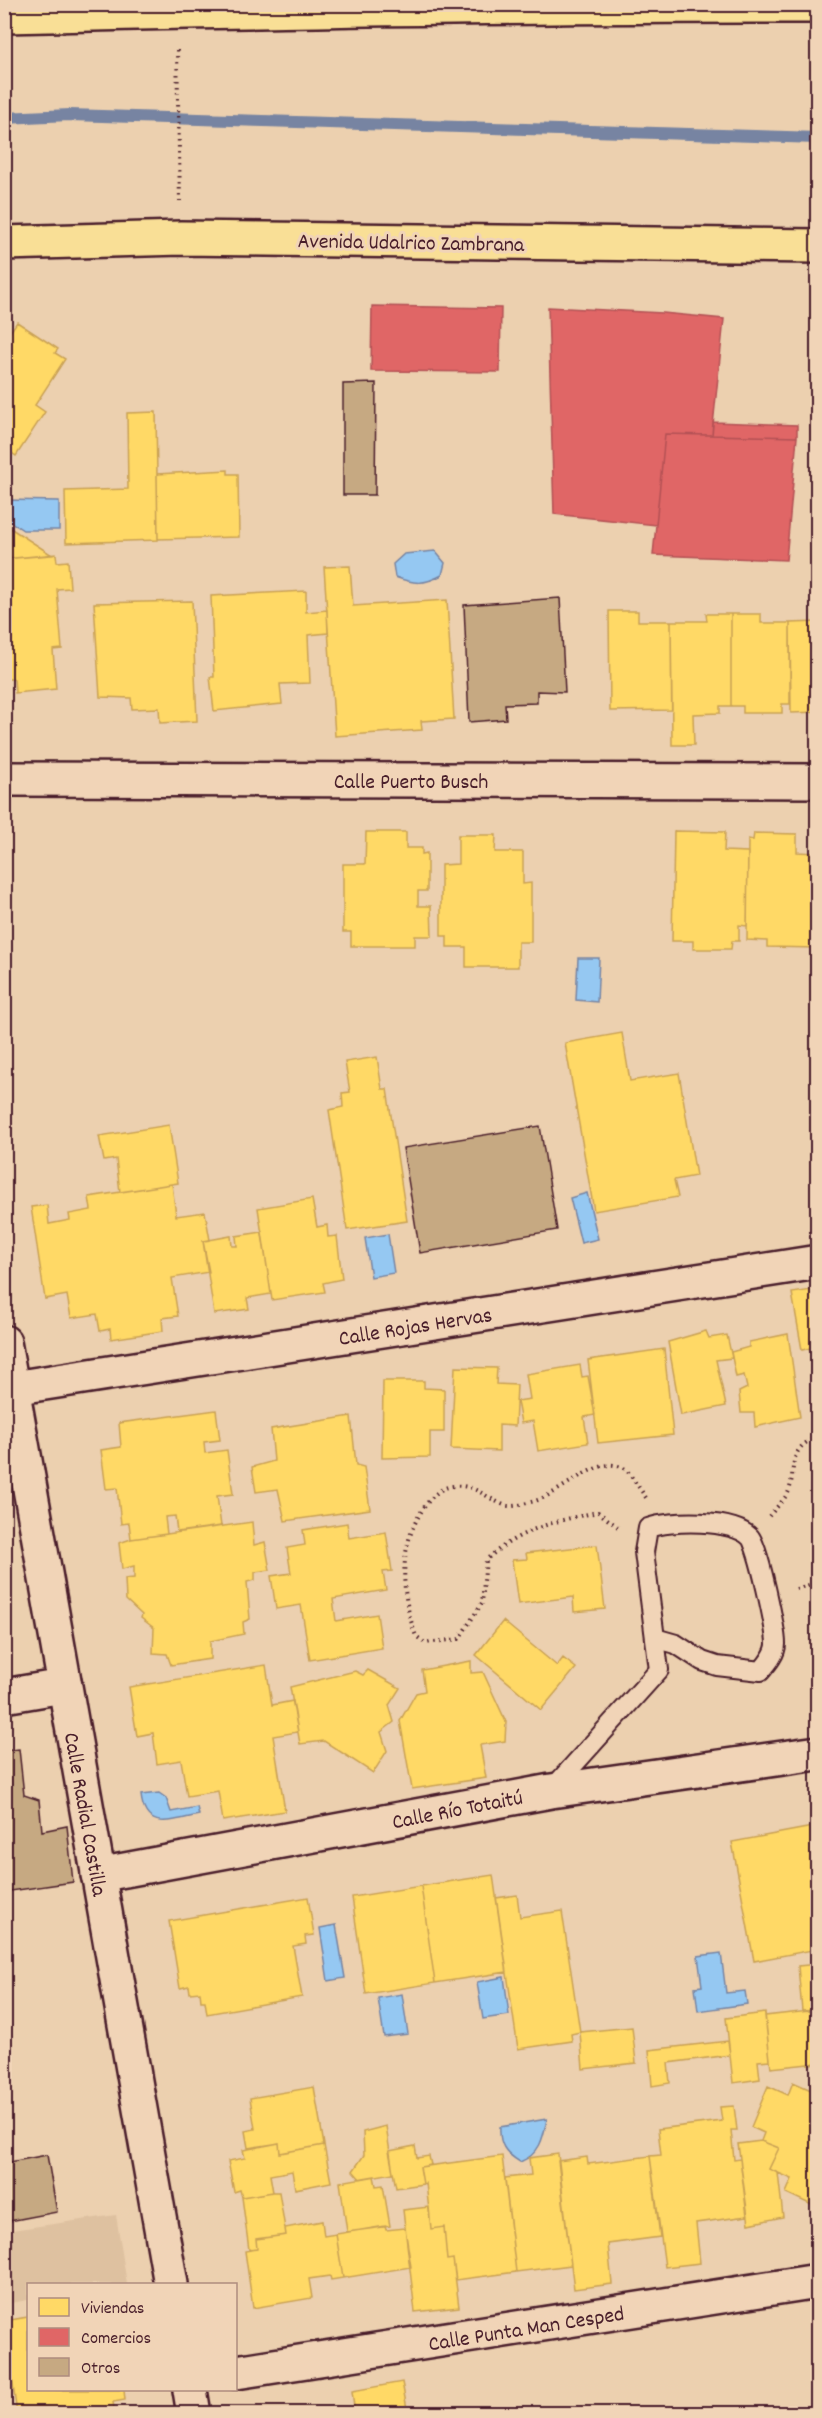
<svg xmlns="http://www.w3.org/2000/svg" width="822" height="2418" viewBox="0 0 822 2418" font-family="Dekko,sans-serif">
  <rect width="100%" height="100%" fill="#ecd0af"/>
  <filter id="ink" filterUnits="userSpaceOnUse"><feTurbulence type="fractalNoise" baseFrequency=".0167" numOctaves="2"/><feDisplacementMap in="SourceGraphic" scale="12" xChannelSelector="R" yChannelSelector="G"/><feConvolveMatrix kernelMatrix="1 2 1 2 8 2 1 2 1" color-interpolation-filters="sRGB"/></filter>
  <g filter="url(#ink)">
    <!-- built -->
    <path fill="#dec1a0" d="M 116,2215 L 127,2284 L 28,2284 L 28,2300 L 5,2304 L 5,2231 Z"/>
    <!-- water -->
    <path fill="#95c8f2" stroke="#7784a2" stroke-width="1.5" d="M 4,500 L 59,501 L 59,530 L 23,530 L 5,518 Z
      M 435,551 L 445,563 L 442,575 C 424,585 414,584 395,577 L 393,564 L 404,554 Z
      M 578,958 L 599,958 L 597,1002 L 576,1000 Z
      M 587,1193 L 598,1239 L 581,1243 L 570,1198 Z
      M 388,1234 L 394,1273 L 371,1277 L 365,1238 Z
      M 159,1793 L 166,1798 L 171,1812 L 197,1807 L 199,1815 C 172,1820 145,1833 141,1795 Z
      M 336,1925 L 345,1978 L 328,1981 L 320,1928 Z
      M 721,1953 L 726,1993 L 745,1991 L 747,2004 L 698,2011 L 695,1987 L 702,1986 L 698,1956 Z
      M 504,1977 L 509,2015 L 483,2019 L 477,1982 Z
      M 402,1994 L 408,2034 L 384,2037 L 378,1998 Z
      M 547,2119 C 543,2139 540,2154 520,2162 C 505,2153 499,2144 500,2127 Z"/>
    <!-- homes -->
    <path fill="#ffd966" stroke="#c9a154" stroke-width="1.5" d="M 17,322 L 58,349 L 55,353 L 65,359 L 35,405 L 45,412 L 16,456 L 6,449 L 4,452 L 4,341 Z
      M 156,412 L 158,540 L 66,543 L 65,491 L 128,489 L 127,413 Z
      M 228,470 L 228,474 L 238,474 L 239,537 L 158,539 L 157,474 Z
      M 4,524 L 52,555 L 4,559 Z
      M 56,554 L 57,562 L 68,561 L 70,588 L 57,589 L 62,649 L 53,650 L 56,689 L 15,693 L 14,679 L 4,679 L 4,559 Z
      M 350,566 L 353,606 L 447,600 L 454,719 L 421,721 L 422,730 L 335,736 L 324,567 Z
      M 306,591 L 306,612 L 327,610 L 328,633 L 308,635 L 310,683 L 280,684 L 282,704 L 214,711 L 210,677 L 214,677 L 211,596 Z
      M 192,601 L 197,721 L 160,723 L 159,708 L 132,709 L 131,698 L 100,697 L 94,603 Z
      M 609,611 L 638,611 L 638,621 L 671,621 L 672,710 L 610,711 Z
      M 706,614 L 731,614 L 731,706 L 720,706 L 720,713 L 693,714 L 694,745 L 672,745 L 671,621 L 707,621 Z
      M 731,614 L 761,614 L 761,623 L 790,623 L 790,704 L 782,704 L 782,713 L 743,713 L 743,706 L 731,706 Z
      M 818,622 L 818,712 L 791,713 L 790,623 Z
      M 674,831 L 725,832 L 724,851 L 748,852 L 747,926 L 739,925 L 739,941 L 732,941 L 731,949 L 693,949 L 693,941 L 672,941 Z
      M 366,832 L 406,832 L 406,848 L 422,848 L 422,854 L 427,853 L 427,891 L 418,891 L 418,906 L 431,906 L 432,936 L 415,936 L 415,946 L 351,946 L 351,932 L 343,932 L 343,864 L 365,864 Z
      M 754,833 L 797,834 L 797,852 L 818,853 L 818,948 L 767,947 L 767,941 L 747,940 L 748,839 L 753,840 Z
      M 458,835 L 496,835 L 495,852 L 523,852 L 523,884 L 531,883 L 531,942 L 518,942 L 518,967 L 466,967 L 466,947 L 447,947 L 447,936 L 441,936 L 441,865 L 458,864 Z
      M 622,1033 L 630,1081 L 679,1073 L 696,1176 L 674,1180 L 678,1197 L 594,1211 L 565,1043 Z
      M 377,1057 L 382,1089 L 387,1089 L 407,1221 L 347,1230 L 329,1110 L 343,1107 L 342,1093 L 350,1092 L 345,1062 Z
      M 169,1125 L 178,1183 L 120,1192 L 116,1159 L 104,1161 L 99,1136 Z
      M 172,1184 L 176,1216 L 205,1212 L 210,1240 L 203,1241 L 209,1272 L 172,1278 L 178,1316 L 162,1318 L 163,1331 L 111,1339 L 110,1329 L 100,1331 L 97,1314 L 71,1318 L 67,1295 L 45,1299 L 31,1207 L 47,1205 L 49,1224 L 70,1220 L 69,1214 L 91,1210 L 89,1197 Z
      M 312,1199 L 317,1227 L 327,1225 L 328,1237 L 337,1236 L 342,1279 L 323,1283 L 325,1292 L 272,1300 L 258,1208 Z
      M 262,1232 L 271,1294 L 247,1298 L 249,1309 L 214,1314 L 203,1241 L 231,1236 L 232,1246 L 237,1246 L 236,1236 Z
      M 818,1289 L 818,1368 L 815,1347 L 802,1350 L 792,1293 Z
      M 706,1331 L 709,1338 L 727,1335 L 732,1358 L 716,1360 L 726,1406 L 681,1415 L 668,1342 Z
      M 788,1334 L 800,1417 L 755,1427 L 754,1413 L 741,1413 L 739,1392 L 747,1388 L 744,1375 L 736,1377 L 731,1352 L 749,1347 L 749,1342 Z
      M 664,1349 L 673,1435 L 598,1443 L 588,1360 Z
      M 580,1365 L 582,1377 L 588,1376 L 595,1415 L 584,1417 L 588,1443 L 538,1451 L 533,1421 L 521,1423 L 517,1401 L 530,1399 L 526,1374 Z
      M 455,1367 L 497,1368 L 496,1384 L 517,1385 L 515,1426 L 499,1425 L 499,1451 L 451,1449 Z
      M 383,1381 L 424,1381 L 424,1388 L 444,1389 L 444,1432 L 430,1432 L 430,1457 L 382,1458 Z
      M 216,1410 L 220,1440 L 204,1442 L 205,1453 L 227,1450 L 233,1494 L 217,1496 L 221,1526 L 177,1532 L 175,1516 L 165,1517 L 167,1534 L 131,1539 L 129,1523 L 121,1524 L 117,1488 L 106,1489 L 101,1450 L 121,1447 L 119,1423 Z
      M 351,1416 L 356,1465 L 364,1467 L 370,1509 L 285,1521 L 278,1489 L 256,1492 L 252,1467 L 274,1461 L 271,1429 Z
      M 252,1522 L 254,1545 L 265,1542 L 270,1570 L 255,1572 L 255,1580 L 247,1582 L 250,1619 L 243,1622 L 244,1634 L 210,1641 L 210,1659 L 171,1665 L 167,1654 L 153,1653 L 154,1628 L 141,1618 L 142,1615 L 126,1600 L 125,1579 L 134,1578 L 134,1566 L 122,1569 L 119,1543 L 131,1539 Z
      M 347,1523 L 349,1538 L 386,1532 L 392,1571 L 383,1572 L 386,1590 L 333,1599 L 336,1621 L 377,1614 L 382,1648 L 310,1660 L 301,1605 L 276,1609 L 271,1576 L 291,1573 L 287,1548 L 305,1545 L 303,1530 Z
      M 597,1545 L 605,1609 L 574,1612 L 573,1597 L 518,1604 L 512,1560 L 527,1559 L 526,1553 Z
      M 503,1621 L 557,1666 L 563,1658 L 576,1668 L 541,1710 L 476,1655 Z
      M 471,1661 L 471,1673 L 483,1672 L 506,1722 L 505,1741 L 480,1745 L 486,1778 L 412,1789 L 400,1721 L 416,1693 L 425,1691 L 422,1670 Z
      M 266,1665 L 272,1705 L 293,1701 L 298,1732 L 273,1736 L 285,1811 L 223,1821 L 218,1791 L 187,1796 L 181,1760 L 157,1764 L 153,1733 L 137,1736 L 129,1687 Z
      M 368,1670 L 400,1688 L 389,1705 L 394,1722 L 381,1732 L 387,1751 L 373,1773 L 324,1741 L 300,1744 L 290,1687 L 355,1671 L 363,1675 Z
      M 818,1826 L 818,1949 L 754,1961 L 732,1842 Z
      M 493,1875 L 507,1972 L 435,1983 L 421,1886 Z
      M 421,1886 L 435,1983 L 366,1994 L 352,1897 Z
      M 517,1895 L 520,1917 L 562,1911 L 580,2032 L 571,2034 L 572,2041 L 518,2049 L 496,1898 Z
      M 308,1897 L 314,1935 L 305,1936 L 306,1944 L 293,1946 L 302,1997 L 207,2014 L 205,2001 L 201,2001 L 200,1992 L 190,1993 L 189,1986 L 180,1988 L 169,1921 Z
      M 818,1964 L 818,2010 L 802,2011 L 798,1966 Z
      M 818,2010 L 818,2063 L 771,2068 L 765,2016 Z
      M 765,2013 L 770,2060 L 758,2061 L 760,2079 L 733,2083 L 726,2018 Z
      M 632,2027 L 636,2063 L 583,2069 L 580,2032 Z
      M 728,2041 L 730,2055 L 668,2063 L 670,2083 L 652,2086 L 649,2050 Z
      M 817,2077 L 818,2204 L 816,2207 L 786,2193 L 792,2179 L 769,2169 L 779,2148 L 761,2141 L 764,2133 L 751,2127 L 768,2086 L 788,2095 L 793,2082 L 811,2090 Z
      M 314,2087 L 324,2145 L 280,2153 L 279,2143 L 248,2148 L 245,2131 L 255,2129 L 250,2098 Z
      M 734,2106 L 737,2130 L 731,2130 L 734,2160 L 740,2159 L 747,2216 L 696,2223 L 700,2263 L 665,2267 L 650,2156 L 661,2155 L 658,2129 L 722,2121 L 720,2107 Z
      M 386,2126 L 393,2173 L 360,2179 L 353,2171 L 364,2155 L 363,2132 Z
      M 761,2141 L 779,2148 L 769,2169 L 778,2173 L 783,2217 L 749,2224 L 738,2144 Z
      M 279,2143 L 280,2153 L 324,2145 L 331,2182 L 295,2189 L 292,2171 L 270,2175 L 273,2192 L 242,2197 L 240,2190 L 234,2192 L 228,2161 L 245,2158 L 243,2150 Z
      M 415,2146 L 417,2158 L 429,2156 L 431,2165 L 420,2167 L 423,2184 L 396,2188 L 389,2151 Z
      M 558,2154 L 571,2265 L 516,2272 L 505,2178 L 531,2175 L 529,2158 Z
      M 502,2156 L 516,2272 L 456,2280 L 453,2259 L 447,2260 L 444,2227 L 431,2229 L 426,2183 L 423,2184 L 420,2167 Z
      M 650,2156 L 660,2237 L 608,2244 L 612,2284 L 574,2289 L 558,2161 L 587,2157 L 588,2164 Z
      M 374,2176 L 376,2186 L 383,2185 L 390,2226 L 347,2232 L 340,2182 Z
      M 273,2192 L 279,2192 L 286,2235 L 256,2239 L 257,2249 L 249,2250 L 242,2197 Z
      M 429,2207 L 431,2229 L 444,2227 L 447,2260 L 453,2259 L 459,2307 L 415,2312 L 403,2210 Z
      M 322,2221 L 324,2236 L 336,2234 L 343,2278 L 331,2280 L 330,2276 L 309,2279 L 312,2298 L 253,2308 L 245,2251 L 257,2249 L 256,2239 L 286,2235 L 285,2228 Z
      M 385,2226 L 386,2230 L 405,2228 L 411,2267 L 343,2278 L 336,2234 Z
      M 28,2317 L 28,2390 L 124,2390 L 125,2400 L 113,2402 L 115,2414 L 17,2414 L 4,2321 Z
      M 402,2382 L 408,2414 L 355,2414 L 352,2391 Z"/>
    <!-- shops -->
    <path fill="#e06666" stroke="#b35154" stroke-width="1.5" d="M 372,306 L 501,308 L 500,372 L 371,371 Z
      M 548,307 L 663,313 L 724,319 L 712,435 L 665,434 L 656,525 L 554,514 Z
      M 713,422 L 797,425 L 797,437 L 712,435 Z
      M 665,434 L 797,437 L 786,560 L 653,555 Z"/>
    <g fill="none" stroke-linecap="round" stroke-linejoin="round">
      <!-- stream -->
      <path stroke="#7784a2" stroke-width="12" d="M 4,118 L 70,115 L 818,138"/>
    </g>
    <!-- building -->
    <path fill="#c6a982" stroke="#4a1f2b" stroke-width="1.5" d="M 376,383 L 375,495 L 343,495 L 343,384 Z
      M 560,598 L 565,692 L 537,691 L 537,703 L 505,704 L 506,719 L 469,722 L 464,605 Z
      M 540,1126 L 557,1230 L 420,1253 L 403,1148 Z
      M 19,1749 L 24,1795 L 39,1800 L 42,1831 L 67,1826 L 73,1882 L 4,1892 L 4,1751 Z
      M 47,2155 L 57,2212 L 4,2222 L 4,2163 Z"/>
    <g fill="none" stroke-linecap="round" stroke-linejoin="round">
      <defs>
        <path id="lane" d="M 552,1789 L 659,1670 L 644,1552 L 648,1528 C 670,1520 733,1519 750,1537 C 758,1544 776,1630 776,1644 C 776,1654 767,1664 761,1671 L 717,1666 L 702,1661 L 676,1644 L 655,1638"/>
        <path id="street" d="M 4,779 L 818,781
          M 13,1388 L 818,1262
          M 4,1696 L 63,1686
          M 98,1875 L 551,1791 L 818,1753
          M 236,2372 L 818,2281"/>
        <path id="secondary" d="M 4,1342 L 171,2284
          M 190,2390 L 194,2414"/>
        <path id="highway" d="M 4,16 C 275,10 547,5 818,6
          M 4,243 L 181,238 L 818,246"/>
      </defs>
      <!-- lane casing -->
      <use href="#lane" stroke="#4a1f2b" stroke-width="22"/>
      <!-- street casing -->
      <use href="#street" stroke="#4a1f2b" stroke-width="38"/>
      <!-- secondary casing -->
      <use href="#secondary" stroke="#4a1f2b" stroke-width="38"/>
      <!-- highway casing -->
      <use href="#highway" stroke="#4a1f2b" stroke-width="38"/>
      <!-- path -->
      <path stroke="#4a1f2b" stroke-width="4" stroke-dasharray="1.5 4.5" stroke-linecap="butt" d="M 177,50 L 180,201
        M 769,1516 C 775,1509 783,1501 788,1493 C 797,1473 785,1448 818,1437
        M 618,1527 L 598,1512 C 554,1521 520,1529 486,1560 L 482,1603 L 459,1639 L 425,1643 L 416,1636 C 400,1593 398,1544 425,1506 C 433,1495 441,1487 454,1486 C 475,1484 486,1498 504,1505 C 511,1508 523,1504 531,1502 C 557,1496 582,1468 609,1465 C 614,1464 621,1467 626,1469 L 647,1499
        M 796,1589 L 818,1582"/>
      <!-- lane -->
      <use href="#lane" stroke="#f1d4b7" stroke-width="18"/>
      <!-- street -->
      <use href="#street" stroke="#f1d4b7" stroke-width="33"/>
      <!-- secondary -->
      <use href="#secondary" stroke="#f1d4b7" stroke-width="33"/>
      <!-- highway -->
      <use href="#highway" stroke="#f9df96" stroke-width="33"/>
    </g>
  </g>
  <g text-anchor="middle" stroke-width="6" stroke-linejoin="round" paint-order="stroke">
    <!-- street labels -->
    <g font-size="22" fill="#4a1f2b" stroke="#f1d4b7">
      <text transform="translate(411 241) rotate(1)" y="8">Avenida Udalrico Zambrana</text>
      <text x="411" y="788">Calle Puerto Busch</text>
      <text transform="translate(415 1325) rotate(-9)" y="8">Calle Rojas Hervas</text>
      <text transform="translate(457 1808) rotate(-11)" y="8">Calle Río Totaitú</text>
      <text transform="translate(87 1814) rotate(80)" y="8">Calle Radial Castilla</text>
      <text transform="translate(526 2327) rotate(-9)" y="8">Calle Punta Man Cesped</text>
    </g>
  </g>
  <!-- margin -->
  <rect width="822" height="2418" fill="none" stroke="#f1d4b7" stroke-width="24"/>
  <rect x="12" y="12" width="798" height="2394" fill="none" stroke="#4a1f2b" stroke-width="2" filter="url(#ink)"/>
  <!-- legend -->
  <rect x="27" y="2283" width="210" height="108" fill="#f1d4b7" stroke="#ae8c7f" stroke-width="1.5"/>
  <rect x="39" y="2298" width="30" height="18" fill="#ffd966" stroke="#ae8c7f" stroke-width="1.5"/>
  <text x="81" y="2313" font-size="18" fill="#4a1f2b">Viviendas</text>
  <rect x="39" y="2328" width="30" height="18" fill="#e06666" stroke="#ae8c7f" stroke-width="1.5"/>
  <text x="81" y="2343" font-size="18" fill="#4a1f2b">Comercios</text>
  <rect x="39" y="2358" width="30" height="18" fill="#c6a982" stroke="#ae8c7f" stroke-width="1.5"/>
  <text x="81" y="2373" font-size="18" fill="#4a1f2b">Otros</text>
</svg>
